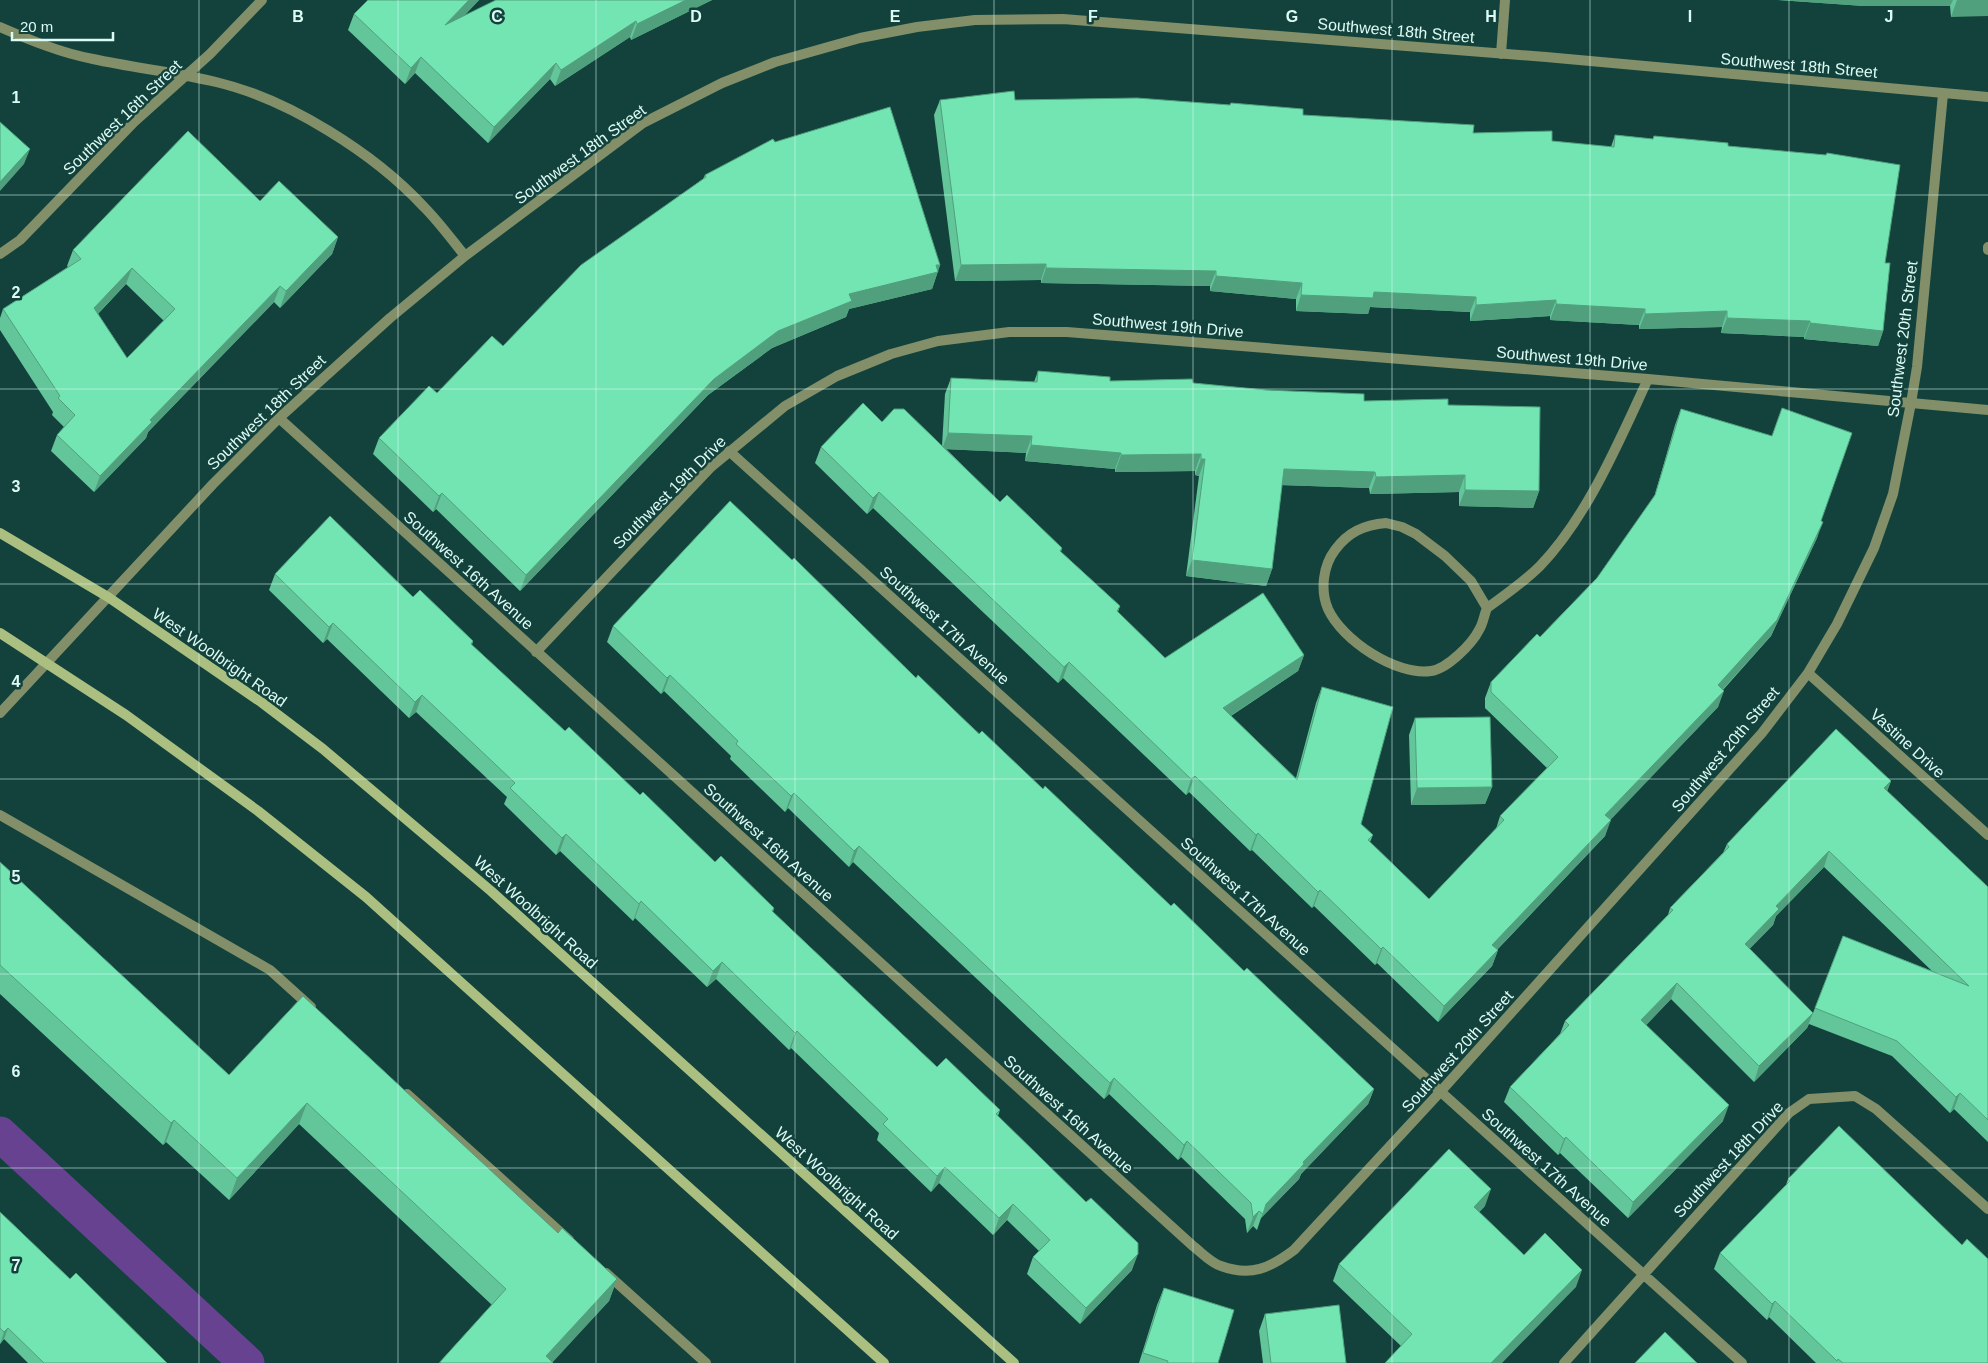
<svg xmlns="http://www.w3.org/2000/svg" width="1988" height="1363" viewBox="0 0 1988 1363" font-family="Arial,sans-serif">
  <rect width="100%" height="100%" fill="#13423c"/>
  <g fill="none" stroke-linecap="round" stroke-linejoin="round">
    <!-- canal -->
    <path stroke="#674291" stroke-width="35" d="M 0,1134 L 247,1363"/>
    <!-- service -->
    <path stroke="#828f68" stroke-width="10" d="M 1988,247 L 1988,250
      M 1911,403 L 1988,410
      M 0,815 L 270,970 L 311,1007
      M 407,1094 L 569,1240
      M 606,1273 L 706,1363"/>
    <!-- minor -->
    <path stroke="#828f68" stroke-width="10" d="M 0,27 C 30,40 61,53 93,59 C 134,68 175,72 216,82 C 288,99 374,153 424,207 C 439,222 452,240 465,256
      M 1501,54 L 1505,0
      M 0,254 L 20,240 L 134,122 L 210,54 L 262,0
      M 279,418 L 1193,1246 C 1201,1252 1211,1263 1221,1266 C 1251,1277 1270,1268 1294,1250 L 1441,1091 L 1762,733 L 1808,673 L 1837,624 L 1874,548 L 1893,494 L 1911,403 L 1917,367 L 1943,94
      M 729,451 L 1742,1363
      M 1386,523 L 1402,527 L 1416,534 L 1445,556 L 1471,581 L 1487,608 C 1484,615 1483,624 1479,630 C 1472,644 1447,669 1431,671 C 1396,676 1342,640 1328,609 C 1320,590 1323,566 1335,550 C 1348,532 1364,525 1386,523 Z
      M 1487,608 C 1505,595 1524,582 1540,566 C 1588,516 1619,441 1648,379
      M 536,652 L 710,468 L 785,406 L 837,376 L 891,354 L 938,341 L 1009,332 L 1067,332 L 1648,379 L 1911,403
      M 1808,673 L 1988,835
      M 0,713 L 213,484 L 279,418 L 390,318 L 465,256 L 643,123 L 722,83 L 775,62 L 860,38 L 917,27 L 975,20 L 1063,19 L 1546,57 L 1988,97
      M 1564,1363 L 1789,1113 L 1809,1099 L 1855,1096 L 1876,1109 L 1988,1209"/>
    <!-- secondary -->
    <path stroke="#abbf81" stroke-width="10" d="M 0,533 L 108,597 L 261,702 L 323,749 L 491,891 L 1014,1363
      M 0,633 L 126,715 L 258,811 L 366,897 L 884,1363"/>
  </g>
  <!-- wall -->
  <path fill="#63c59a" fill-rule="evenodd" d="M 368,0 L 479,0 L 464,16 L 496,0 L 712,0 L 631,40 L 630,37 L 555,86 L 550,79 L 488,143 L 415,73 L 405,84 L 348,30 L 354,14 Z
    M 1778,0 L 1988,0 L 1951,17 L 1950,6 L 1864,6 Z
    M 940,100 L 1015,100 L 1230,105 L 1231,103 L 1303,115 L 1473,133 L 1611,147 L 1615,135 L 1653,139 L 1654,136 L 1728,146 L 1885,263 L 1883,331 L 1878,346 L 1804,339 L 1804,337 L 1721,333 L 1722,327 L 1639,329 L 1639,325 L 1550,320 L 1550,316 L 1470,321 L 1470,312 L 1370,307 L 1368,314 L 1296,311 L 1296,299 L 1210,291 L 1210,286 L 1041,283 L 1041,280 L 955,281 L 934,115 Z
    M 775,142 L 940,265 L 932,289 L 849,309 L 846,317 L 772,348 L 708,395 L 520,591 L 436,509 L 433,512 L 373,454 L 379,438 L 437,393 L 503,346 L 703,179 L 705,175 Z
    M 260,201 L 338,237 L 332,254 L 280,308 L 274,302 L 148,432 L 146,438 L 94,492 L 51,451 L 57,435 L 64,427 L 52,415 L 53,412 L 0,330 L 0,318 L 3,309 L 68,267 L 67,266 L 73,250 ZM 126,284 L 164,321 L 127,358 L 98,314 Z
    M 1038,371 L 1110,381 L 1193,383 L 1364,401 L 1448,405 L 1539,491 L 1533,508 L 1459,506 L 1459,492 L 1370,494 L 1369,488 L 1282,485 L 1272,569 L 1266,586 L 1186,576 L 1199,476 L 1195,475 L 1195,471 L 1115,472 L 1115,469 L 1025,461 L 1026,453 L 946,449 L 1000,502 L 1062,548 L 1061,552 L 1120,606 L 1118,612 L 1165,658 L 1304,655 L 1298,671 L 1231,716 L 1296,778 L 1316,703 L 1322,687 L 1361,824 L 1373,835 L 1370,842 L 1429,899 L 1496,829 L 1500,816 L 1547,768 L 1485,708 L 1485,698 L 1491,682 L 1540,637 L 1597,578 L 1654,498 L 1675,425 L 1681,409 L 1821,521 L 1817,538 L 1771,636 L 1723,690 L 1718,707 L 1610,819 L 1605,836 L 1497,950 L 1498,950 L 1492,966 L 1438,1022 L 1377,963 L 1375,965 L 1314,906 L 1312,908 L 1252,850 L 1250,851 L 1189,792 L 1186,795 L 1063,678 L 1058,683 L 873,508 L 867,514 L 815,463 L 821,447 L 882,422 L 942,446 L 945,394 L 951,378 L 1034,382 Z
    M 792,560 L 916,678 L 1043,789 L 1171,906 L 1374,1089 L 1368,1104 L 1301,1174 L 1299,1179 L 1261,1218 L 1257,1230 L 1253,1226 L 1247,1233 L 1245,1219 L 1181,1157 L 1178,1160 L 1109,1094 L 1104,1099 L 853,862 L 849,867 L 788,808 L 785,812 L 730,759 L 731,756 L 664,691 L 661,694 L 607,642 L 613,626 Z
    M 275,574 L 413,597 L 473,641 L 472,645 L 565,731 L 640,795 L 715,862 L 774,908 L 773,912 L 937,1067 L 1000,1110 L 998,1116 L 1132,1270 L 1080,1324 L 1027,1274 L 1033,1257 L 1039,1251 L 1007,1220 L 993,1235 L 939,1183 L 931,1192 L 877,1140 L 879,1133 L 791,1048 L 789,1050 L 716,979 L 707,987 L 635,918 L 633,921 L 560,851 L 556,855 L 504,804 L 507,797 L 416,712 L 409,718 L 327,639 L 323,643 L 269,590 Z
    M 1415,718 L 1492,787 L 1485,804 L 1411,805 L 1409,735 Z
    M 1891,781 L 1887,791 L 1988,887 L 1988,1142 L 1954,1109 L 1950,1113 L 1892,1056 L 1809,1024 L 1807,1028 L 1754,1082 L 1671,999 L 1646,1025 L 1723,1121 L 1628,1218 L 1560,1153 L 1558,1155 L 1504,1102 L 1510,1087 L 1560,1034 L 1565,1021 L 1668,915 L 1670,908 L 1723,853 L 1727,844 ZM 1824,867 L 1932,971 L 1843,936 L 1813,1013 L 1749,949 L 1773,925 L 1776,916 Z
    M 0,862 L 229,1075 L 303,996 L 558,1233 L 617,1279 L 609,1301 L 552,1362 L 553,1363 L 439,1363 L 492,1305 L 299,1124 L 229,1200 L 166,1142 L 163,1145 L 0,994 Z
    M 1788,1179 L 1988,1363 L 1816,1363 L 1769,1317 L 1767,1320 L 1714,1269 L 1720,1253 L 1786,1185 Z
    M 1485,1206 L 1479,1212 L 1524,1255 L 1576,1287 L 1401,1346 L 1333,1281 L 1339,1264 Z
    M 0,1212 L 70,1279 L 167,1363 L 28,1363 L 4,1339 L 0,1344 Z
    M 1164,1288 L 1218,1363 L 1139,1363 L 1157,1305 Z
    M 1265,1314 L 1346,1363 L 1263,1363 L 1259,1331 Z"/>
  <!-- shaded-wall -->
  <path fill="#50a07d" d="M 469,0 L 479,0 L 440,41 L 445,25 Z
    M 686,0 L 712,0 L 631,40 L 637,24 Z
    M 1778,0 L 1953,0 L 1950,6 L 1864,6 Z
    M 1957,0 L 1988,0 L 1988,16 L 1951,17 Z
    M 636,21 L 630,37 L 555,86 L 561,70 Z
    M 421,57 L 415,73 L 405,84 L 411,68 Z
    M 556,63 L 550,79 L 488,143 L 494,127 Z
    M 30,149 L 24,164 L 0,191 L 0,182 Z
    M 338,237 L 332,254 L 280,308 L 286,291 Z
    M 1046,264 L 1041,280 L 955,281 L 961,265 Z
    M 936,265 L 940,265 L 932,289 L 849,309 L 846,317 L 772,348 L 708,395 L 520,591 L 526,575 L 714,379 L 778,331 L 849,294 Z
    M 132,268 L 126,284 L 88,324 L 94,308 Z
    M 1046,268 L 1216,271 L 1210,286 L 1041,283 Z
    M 1216,276 L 1302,283 L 1296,299 L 1210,291 Z
    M 280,286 L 274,302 L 148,432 L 146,438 L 94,492 L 100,476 L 150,420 Z
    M 1374,292 L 1476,297 L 1470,312 L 1370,307 L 1368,314 L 1296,311 L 1301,295 Z
    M 1556,300 L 1550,316 L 1470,321 L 1476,305 Z
    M 1556,304 L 1645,309 L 1639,325 L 1550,320 Z
    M 1727,311 L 1722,327 L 1639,329 L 1645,314 Z
    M 1727,318 L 1810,321 L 1804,337 L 1721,333 Z
    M 1810,323 L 1883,331 L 1878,346 L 1804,339 Z
    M 948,433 L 1032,436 L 1026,453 L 942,449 Z
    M 1031,445 L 1121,453 L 1115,469 L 1025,461 Z
    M 1201,454 L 1195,471 L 1115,472 L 1121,455 Z
    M 1201,459 L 1205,459 L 1199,476 L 1195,475 Z
    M 1284,469 L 1375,472 L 1369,488 L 1278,485 Z
    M 1465,475 L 1459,492 L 1370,494 L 1376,477 Z
    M 1465,490 L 1539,491 L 1533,508 L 1459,506 Z
    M 879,492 L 873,508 L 867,514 L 873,498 Z
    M 442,493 L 436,509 L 433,512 L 439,496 Z
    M 1823,522 L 1817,538 L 1771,636 L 1712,701 L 1718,685 Z
    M 1192,560 L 1272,569 L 1266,586 L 1186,576 Z
    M 333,623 L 327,639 L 323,643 L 329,627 Z
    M 1304,655 L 1298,671 L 1218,724 L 1223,708 Z
    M 1069,662 L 1063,678 L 1058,683 L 1064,667 Z
    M 670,675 L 664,691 L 661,694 L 667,678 Z
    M 1724,691 L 1718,707 L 1600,831 L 1605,815 Z
    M 422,695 L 416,712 L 409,718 L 415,702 Z
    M 1195,776 L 1189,792 L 1186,795 L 1191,779 Z
    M 1891,781 L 1885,797 L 1884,788 Z
    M 1492,787 L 1485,804 L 1411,805 L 1417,788 Z
    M 794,793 L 788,808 L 785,812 L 791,796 Z
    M 1611,820 L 1605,836 L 1486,961 L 1492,945 Z
    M 1258,833 L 1252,850 L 1250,851 L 1256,835 Z
    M 566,834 L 560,851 L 556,855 L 562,838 Z
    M 859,846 L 853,862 L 849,867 L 854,851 Z
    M 1829,851 L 1824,867 L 1776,916 L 1773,925 L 1739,960 L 1745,944 L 1776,906 Z
    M 1320,890 L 1314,906 L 1312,908 L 1318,892 Z
    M 641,901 L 635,918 L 633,921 L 639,904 Z
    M 1383,947 L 1377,963 L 1375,965 L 1381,949 Z
    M 1498,950 L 1492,966 L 1438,1022 L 1444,1006 Z
    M 722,962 L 716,979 L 707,987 L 713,971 Z
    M 1677,983 L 1671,999 L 1636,1036 L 1641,1020 Z
    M 1813,1013 L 1807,1028 L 1754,1082 L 1759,1066 Z
    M 797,1031 L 791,1048 L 789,1050 L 795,1033 Z
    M 1114,1078 L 1109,1094 L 1104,1099 L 1110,1083 Z
    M 1374,1089 L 1368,1104 L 1301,1174 L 1299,1179 L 1261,1218 L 1266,1204 L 1303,1162 Z
    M 1960,1093 L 1954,1109 L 1950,1113 L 1956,1097 Z
    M 307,1103 L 299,1124 L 229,1200 L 237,1178 Z
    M 1729,1105 L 1723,1121 L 1628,1218 L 1633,1202 Z
    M 174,1120 L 166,1142 L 163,1145 L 171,1123 Z
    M 1566,1137 L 1560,1153 L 1558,1155 L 1564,1139 Z
    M 1187,1141 L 1181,1157 L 1178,1160 L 1184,1145 Z
    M 945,1167 L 939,1183 L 931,1192 L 937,1176 Z
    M 1491,1189 L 1485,1206 L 1468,1224 L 1474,1207 Z
    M 1013,1204 L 1007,1220 L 993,1235 L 999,1218 Z
    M 1259,1211 L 1253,1226 L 1247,1233 L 1253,1217 Z
    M 1138,1254 L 1132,1270 L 1080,1324 L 1086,1308 Z
    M 1582,1270 L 1576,1287 L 1502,1363 L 1491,1363 Z
    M 617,1279 L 609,1301 L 552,1363 L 546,1356 Z
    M 1775,1301 L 1769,1317 L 1767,1320 L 1772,1304 Z
    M 8,1328 L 4,1339 L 0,1344 L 4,1332 Z"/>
  <!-- building -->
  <path fill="#73e5b3" stroke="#50a07d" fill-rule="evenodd" d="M 368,0 L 469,0 L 445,25 L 496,0 L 686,0 L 637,24 L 636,21 L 561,70 L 556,63 L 494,127 L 421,57 L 411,68 L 354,14 Z
    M 1014,91 L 1015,100 L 1137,98 L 1230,105 L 1231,103 L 1303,109 L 1303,115 L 1474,125 L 1473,133 L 1552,131 L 1552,141 L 1614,147 L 1615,135 L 1653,139 L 1654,136 L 1728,143 L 1728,146 L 1826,155 L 1827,153 L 1900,165 L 1885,263 L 1890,263 L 1883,331 L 1810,323 L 1810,321 L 1727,318 L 1727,311 L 1645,314 L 1645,309 L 1556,304 L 1556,300 L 1476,305 L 1476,297 L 1374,292 L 1373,298 L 1301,295 L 1302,283 L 1216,276 L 1216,271 L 1046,268 L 1046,264 L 961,265 L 940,100 Z
    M 890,107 L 940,265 L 936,265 L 938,272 L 849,294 L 852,301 L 778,331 L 714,379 L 526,575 L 442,493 L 439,496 L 379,438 L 429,386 L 437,393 L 492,336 L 503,346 L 581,265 L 706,177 L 705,175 L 773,139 L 775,142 Z
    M 0,122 L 30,149 L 0,182 Z
    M 188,131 L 260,201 L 279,181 L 338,237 L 286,291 L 280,286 L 150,420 L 152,422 L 100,476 L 57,435 L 75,415 L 58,398 L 60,396 L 3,309 L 81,259 L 73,250 ZM 132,268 L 175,309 L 127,358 L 94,308 Z
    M 1038,371 L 1110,377 L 1110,381 L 1192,379 L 1193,383 L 1266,390 L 1364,394 L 1364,401 L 1448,399 L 1448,405 L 1540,407 L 1539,491 L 1465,490 L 1465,475 L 1376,477 L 1375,472 L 1284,469 L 1272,569 L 1192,560 L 1205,459 L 1201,459 L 1201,454 L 1121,455 L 1121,453 L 1031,445 L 1032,436 L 948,433 L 951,378 L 1037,382 Z
    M 863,403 L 882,422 L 894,409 L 904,409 L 1000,502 L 1007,495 L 1062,548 L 1060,551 L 1120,606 L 1117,611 L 1165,658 L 1263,593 L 1304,655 L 1223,708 L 1297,780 L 1322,687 L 1393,707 L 1361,824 L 1373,835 L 1368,840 L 1429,899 L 1504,820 L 1500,816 L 1558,757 L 1491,692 L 1491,682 L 1537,634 L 1540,637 L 1597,578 L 1655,495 L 1681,409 L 1772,436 L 1782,408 L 1852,433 L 1821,521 L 1823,522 L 1777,620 L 1718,685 L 1724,691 L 1605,815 L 1611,820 L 1492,945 L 1498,950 L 1444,1006 L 1383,947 L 1381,949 L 1320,890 L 1318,892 L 1258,833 L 1256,835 L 1195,776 L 1191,779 L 1069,662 L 1064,667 L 879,492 L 873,498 L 821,447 Z
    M 730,501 L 792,560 L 794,558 L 916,678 L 918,675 L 979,734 L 982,731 L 1043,789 L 1045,786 L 1171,906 L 1174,903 L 1244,971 L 1247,968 L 1374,1089 L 1303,1162 L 1304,1164 L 1266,1204 L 1263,1214 L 1259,1211 L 1253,1217 L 1251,1203 L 1187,1141 L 1184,1145 L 1114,1078 L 1110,1083 L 859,846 L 854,851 L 794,793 L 791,796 L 736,744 L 738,741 L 670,675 L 667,678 L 613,626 Z
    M 330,516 L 413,597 L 420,590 L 473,641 L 471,644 L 565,731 L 569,727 L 640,795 L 643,792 L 715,862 L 721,856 L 774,908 L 772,911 L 937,1067 L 946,1058 L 1000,1110 L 996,1114 L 1086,1202 L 1091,1198 L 1138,1243 L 1138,1254 L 1086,1308 L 1033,1257 L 1050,1240 L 1013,1204 L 999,1218 L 945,1167 L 937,1176 L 883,1124 L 888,1119 L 797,1031 L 795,1033 L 722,962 L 713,971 L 641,901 L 639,904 L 566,834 L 562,838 L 510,788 L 515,783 L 422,695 L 415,702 L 333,623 L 329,627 L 275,574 Z
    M 1490,717 L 1492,787 L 1417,788 L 1415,718 Z
    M 1836,729 L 1891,781 L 1884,788 L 1988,887 L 1988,1120 L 1960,1093 L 1956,1097 L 1897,1041 L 1815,1008 L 1843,936 L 1969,986 L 1829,851 L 1776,906 L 1779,909 L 1745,944 L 1813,1013 L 1759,1066 L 1677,983 L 1641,1020 L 1729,1105 L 1633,1202 L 1566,1137 L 1564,1139 L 1510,1087 L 1569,1025 L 1565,1021 L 1673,910 L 1670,908 L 1729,847 L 1727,844 Z
    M 0,862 L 229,1075 L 303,996 L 558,1233 L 562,1228 L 617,1279 L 546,1356 L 553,1363 L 441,1363 L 440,1362 L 506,1289 L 307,1103 L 237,1178 L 174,1120 L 171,1123 L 0,965 Z
    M 1839,1126 L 1962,1245 L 1967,1239 L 1988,1259 L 1988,1363 L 1843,1363 L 1838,1359 L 1837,1361 L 1775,1301 L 1772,1304 L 1720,1253 L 1790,1181 L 1788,1179 Z
    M 1449,1149 L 1491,1189 L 1474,1207 L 1524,1255 L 1545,1233 L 1582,1270 L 1491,1363 L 1385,1363 L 1412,1334 L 1339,1264 Z
    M 0,1212 L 70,1279 L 76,1273 L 167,1363 L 44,1363 L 8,1328 L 4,1332 L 0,1328 Z
    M 1164,1288 L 1234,1310 L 1218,1363 L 1167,1363 L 1168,1361 L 1143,1353 Z
    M 1339,1305 L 1346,1363 L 1271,1363 L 1265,1314 Z
    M 1665,1332 L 1697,1363 L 1635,1363 Z"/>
  <!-- grid -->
  <path fill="none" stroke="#ddfbf5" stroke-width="1" stroke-opacity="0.55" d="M 199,0 L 199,1363M 398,0 L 398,1363M 596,0 L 596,1363M 795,0 L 795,1363M 994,0 L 994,1363M 1193,0 L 1193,1363M 1392,0 L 1392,1363M 1590,0 L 1590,1363M 1789,0 L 1789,1363M 0,195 L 1988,195M 0,389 L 1988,389M 0,584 L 1988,584M 0,779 L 1988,779M 0,974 L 1988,974M 0,1168 L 1988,1168"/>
  <g text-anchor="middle" stroke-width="5" stroke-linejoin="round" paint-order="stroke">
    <!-- street labels -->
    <g font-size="16" fill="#ddfbf5" stroke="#13423c">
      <text transform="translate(1396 30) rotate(5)" y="6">Southwest 18th Street</text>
      <text transform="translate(1799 65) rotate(5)" y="6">Southwest 18th Street</text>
      <text transform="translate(122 117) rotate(-44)" y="6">Southwest 16th Street</text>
      <text transform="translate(580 154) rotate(-36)" y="6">Southwest 18th Street</text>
      <text transform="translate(1168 325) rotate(5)" y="6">Southwest 19th Drive</text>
      <text transform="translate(1902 339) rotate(-83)" y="6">Southwest 20th Street</text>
      <text transform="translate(1572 358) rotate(5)" y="6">Southwest 19th Drive</text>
      <text transform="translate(266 412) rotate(-44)" y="6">Southwest 18th Street</text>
      <text transform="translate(669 492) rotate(-45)" y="6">Southwest 19th Drive</text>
      <text transform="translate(469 570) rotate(42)" y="6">Southwest 16th Avenue</text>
      <text transform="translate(945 625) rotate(42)" y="6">Southwest 17th Avenue</text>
      <text transform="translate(220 657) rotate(35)" y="6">West Woolbright Road</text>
      <text transform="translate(1908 743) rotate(42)" y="6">Vastine Drive</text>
      <text transform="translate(1725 749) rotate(-50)" y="6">Southwest 20th Street</text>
      <text transform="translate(769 842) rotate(42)" y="6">Southwest 16th Avenue</text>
      <text transform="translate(1246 896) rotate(42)" y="6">Southwest 17th Avenue</text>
      <text transform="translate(536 912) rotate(42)" y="6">West Woolbright Road</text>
      <text transform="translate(1457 1051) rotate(-48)" y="6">Southwest 20th Street</text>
      <text transform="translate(1069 1114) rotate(42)" y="6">Southwest 16th Avenue</text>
      <text transform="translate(1728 1159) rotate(-47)" y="6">Southwest 18th Drive</text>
      <text transform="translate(1547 1167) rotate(42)" y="6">Southwest 17th Avenue</text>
      <text transform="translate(837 1183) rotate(42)" y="6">West Woolbright Road</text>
    </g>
  </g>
  <g font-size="16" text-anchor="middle" font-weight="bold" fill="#ddfbf5" stroke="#13423c" stroke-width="5" stroke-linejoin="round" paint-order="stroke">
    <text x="298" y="22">B</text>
    <text x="497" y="22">C</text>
    <text x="696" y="22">D</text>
    <text x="895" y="22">E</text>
    <text x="1093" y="22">F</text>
    <text x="1292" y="22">G</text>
    <text x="1491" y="22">H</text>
    <text x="1690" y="22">I</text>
    <text x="1889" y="22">J</text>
    <text x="16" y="103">1</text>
    <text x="16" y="298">2</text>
    <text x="16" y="492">3</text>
    <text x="16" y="687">4</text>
    <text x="16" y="882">5</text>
    <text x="16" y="1077">6</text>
    <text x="16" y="1271">7</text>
  </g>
  <!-- scale -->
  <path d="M12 32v8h101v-8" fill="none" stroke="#ddfbf5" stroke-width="2.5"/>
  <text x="20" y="32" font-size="15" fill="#ddfbf5" stroke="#13423c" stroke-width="4" paint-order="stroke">20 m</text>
</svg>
